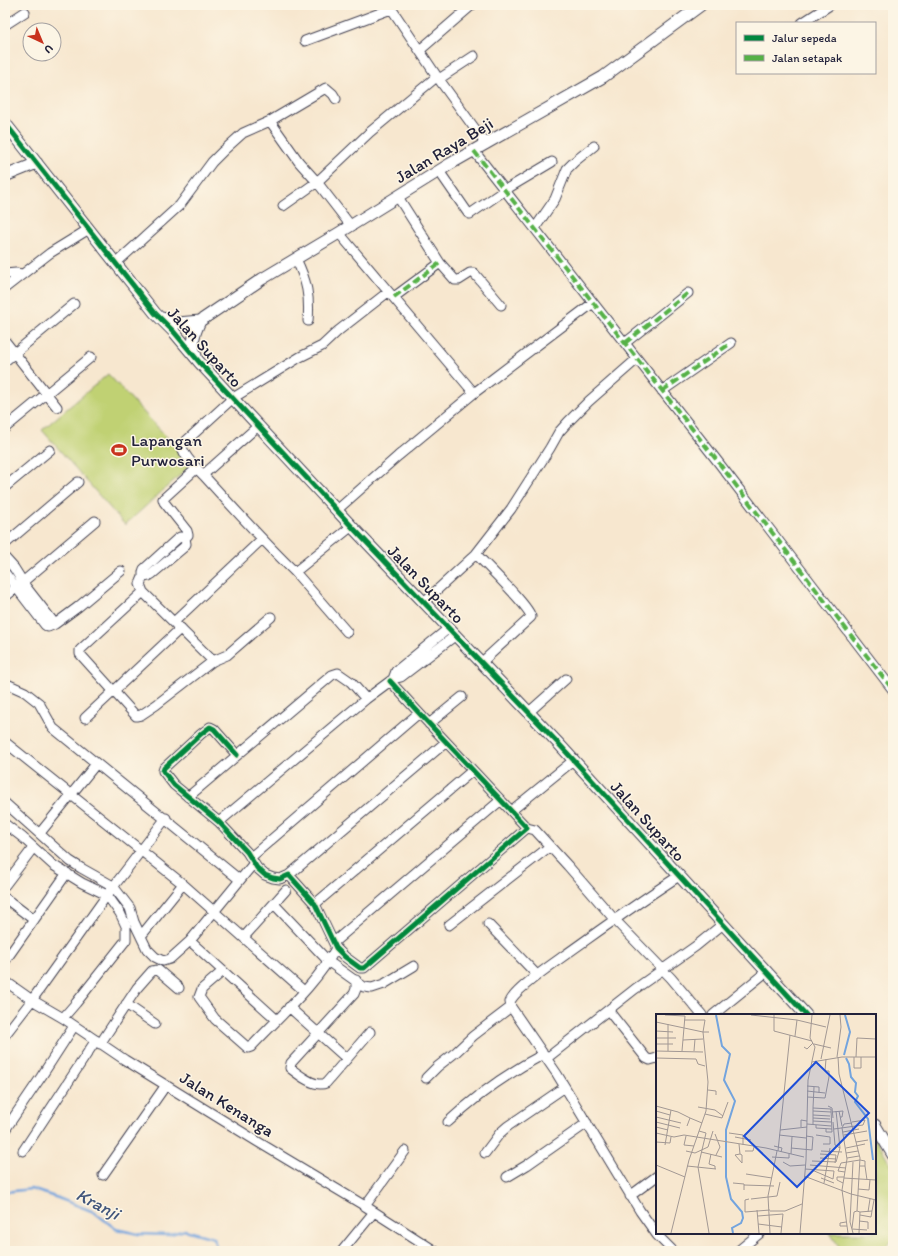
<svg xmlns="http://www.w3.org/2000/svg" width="898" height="1256" viewBox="0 0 898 1256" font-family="Itim,sans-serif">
  <rect width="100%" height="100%" fill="#fcf5e5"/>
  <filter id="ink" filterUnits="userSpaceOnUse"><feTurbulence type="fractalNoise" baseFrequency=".025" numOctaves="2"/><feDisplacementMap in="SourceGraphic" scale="8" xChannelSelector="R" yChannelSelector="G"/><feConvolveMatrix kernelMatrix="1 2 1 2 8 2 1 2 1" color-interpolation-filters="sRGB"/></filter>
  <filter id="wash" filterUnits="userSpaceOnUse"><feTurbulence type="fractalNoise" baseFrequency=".012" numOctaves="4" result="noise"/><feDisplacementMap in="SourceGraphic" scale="16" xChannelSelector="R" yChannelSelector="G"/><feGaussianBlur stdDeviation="0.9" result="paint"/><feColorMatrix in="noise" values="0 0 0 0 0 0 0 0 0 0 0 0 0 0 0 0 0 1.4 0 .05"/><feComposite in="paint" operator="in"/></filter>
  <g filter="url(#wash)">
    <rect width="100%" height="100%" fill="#f7e7cf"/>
    <!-- green -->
    <path fill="#c0d173" stroke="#717a57" d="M 108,374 L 192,464 L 125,525 L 42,430 Z
      M 875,1137 L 893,1168 L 893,1240 L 882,1251 L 842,1251 L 830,1233 L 875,1233 Z"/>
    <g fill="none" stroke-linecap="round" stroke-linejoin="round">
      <!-- stream -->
      <path stroke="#73a4de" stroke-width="2.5" d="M 5,1192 L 31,1189 L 58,1198 L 94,1212 L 116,1229 L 138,1234 L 167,1235 L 185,1230 L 214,1238 L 217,1251"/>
    </g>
  </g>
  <g filter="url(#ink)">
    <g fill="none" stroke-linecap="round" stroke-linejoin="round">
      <defs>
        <path id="minor" d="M 389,5 L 438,78 L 486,144
          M 802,23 L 830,5
          M 5,25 L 25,12
          M 305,41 L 391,9
          M 420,50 L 472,5
          M 270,121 L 299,162 L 317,182 L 283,206
          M 474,151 L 715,458 L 893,690
          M 439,171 L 468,213 L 470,214 L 505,190 L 552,162
          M 398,197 L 440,263 L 455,280 L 459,280 L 470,273 L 474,273 L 501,305
          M 351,226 L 317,182 L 370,132 L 434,79 L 442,77 L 474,56
          M 535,228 L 555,199 L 567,169 L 574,162 L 594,146
          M 339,233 L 474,393
          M 296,259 C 307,281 310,297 308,321
          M 116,263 L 180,205 L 212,162 L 223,151 L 243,133 L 270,121 L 324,89 L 326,88 L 333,94 L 336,99
          M 5,274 L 16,273 L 22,274
          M 5,288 L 50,253 L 89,229
          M 394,297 L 440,263
          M 5,341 L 57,407
          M 625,343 L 688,293
          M 5,361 L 74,304
          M 662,391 L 731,343
          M 5,428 L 91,357
          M 203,475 L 258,426
          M 5,487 L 50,450
          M 337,510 L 398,456 L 474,393 L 593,303
          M 352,526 L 295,572 C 264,542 235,510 206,478 C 198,469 185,459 182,447 L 186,441 L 233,398 L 300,357 L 322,346 L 338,331 L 388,292
          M 180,537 L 185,538 L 186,544 L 184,547 L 152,574 L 149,576 L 143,577 L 143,572 L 144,569 L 177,539 Z
          M 185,538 L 188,535 L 187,531 L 164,502 L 163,499 L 197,468
          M 5,544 L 78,482
          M 476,554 C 485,564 530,607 531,617 L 482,662
          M 5,558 L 14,568 L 26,587 L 55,624 L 48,627 L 45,625 L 5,573
          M 295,572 L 347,632
          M 143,577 L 140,584 L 143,592 L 213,661
          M 143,592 L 80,650 L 80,654 L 136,716 L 141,715 L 156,705 L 213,661 L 227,655 L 271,617
          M 5,597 L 95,521
          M 424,602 L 476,554 L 511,509 L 550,448 L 559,432 L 568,422 L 589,401 L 637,359
          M 174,622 L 262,539
          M 55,624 L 78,607 L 121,571
          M 393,679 L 396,671 L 449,628
          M 5,683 L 25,692 L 39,703 L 53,728 L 240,880
          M 529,712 L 566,679
          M 85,718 L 181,628
          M 429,724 L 462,697
          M 5,742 L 183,884 L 304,991
          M 237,755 L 214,729 L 210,727 L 201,734 L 164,768 L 163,771 L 174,785 L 219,822 L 247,852 L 257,868 L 265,875 L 273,878 L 280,879 L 289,875 L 315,904 L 336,948 L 345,957 L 360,968 L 364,968 L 527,828 L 419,713 L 390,681
          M 188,797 L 332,675 L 338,673 L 351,682 L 366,699
          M 5,803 L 70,861 L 81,868 L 113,886 L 130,908 L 134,922 L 147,949 L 155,957 L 163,961 L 170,959 L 190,941 L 254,863
          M 511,811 L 574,760
          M 219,822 L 366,699 L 393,679 L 401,677 L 456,635
          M 5,824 L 22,837 L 53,865 L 82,883 L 107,895 L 120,913 L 126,926 L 126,940 L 76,1003 L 63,1018
          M 527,828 L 535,830 L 568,866 L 614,919 L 671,978 L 702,1015
          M 40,833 L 96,764
          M 251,857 L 419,713
          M 289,875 L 446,742
          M 5,885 L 33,848
          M 5,898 L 34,920
          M 274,904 L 329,962 L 364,987 L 372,988 L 384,984 L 414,966
          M 315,904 L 472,771
          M 488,924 L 537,975
          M 449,925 L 549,847
          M 141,936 L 183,884
          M 244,937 L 286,890
          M 190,941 L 277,1020
          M 334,942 L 501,800
          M 5,961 L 67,873
          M 223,971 L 202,989 L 199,997 L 215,1019 L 248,1048 L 251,1047 C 279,1017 317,984 336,948
          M 356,980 L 356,989 L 354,994 L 291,1063 L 290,1068 C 299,1075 315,1088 326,1083 L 370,1032
          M 5,981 L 32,1000 L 63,1018 L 125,1060 L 258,1142 L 365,1206 L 435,1251
          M 126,1004 L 155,1024
          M 289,1007 L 347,1059
          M 608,1010 L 646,1058 L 650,1060 L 657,1058
          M 713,1015 L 766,972
          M 5,1035 L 32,1000 L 107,895 L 166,818
          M 100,1044 L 137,988 L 152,971 L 158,970 L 179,988
          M 547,1058 L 635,989 L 696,946 L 723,924
          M 426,1078 L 437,1067 L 456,1052 L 473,1036 L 511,1007
          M 448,1122 C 477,1095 509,1072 544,1054
          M 5,1130 L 41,1077 L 74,1026
          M 23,1151 L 96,1040
          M 485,1153 L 500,1133 L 508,1126 L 565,1087
          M 103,1175 L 166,1085
          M 507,1177 L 527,1165 L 587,1123
          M 630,1196 L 657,1176
          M 365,1206 L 405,1151
          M 342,1251 L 374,1212
          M 673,1251 L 657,1235 L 640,1211 L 557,1074 L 511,1007 L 510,1002 C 514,990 554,963 565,955 C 603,928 640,901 679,876
          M 738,1251 L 760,1233"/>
        <path id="tertiary" d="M 5,123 L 155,313 L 174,332 L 200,363 L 355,530 L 558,743 L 806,1015
          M 5,176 L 37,163
          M 162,318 L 178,323 L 200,321 L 262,279 L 339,233 L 450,164 L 603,77 L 701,5
          M 196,356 C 190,343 195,332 200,321
          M 875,1125 L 893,1155"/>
      </defs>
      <!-- minor casing -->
      <use href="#minor" stroke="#424051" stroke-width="11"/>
      <!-- tertiary casing -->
      <use href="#tertiary" stroke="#424051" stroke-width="13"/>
      <!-- minor -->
      <use href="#minor" stroke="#fff" stroke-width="9"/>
      <!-- tertiary -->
      <use href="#tertiary" stroke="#fff" stroke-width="11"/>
      <!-- quiet -->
      <path stroke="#55b146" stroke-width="4" stroke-dasharray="8 4" stroke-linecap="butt" d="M 474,151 L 715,458 L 893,690
        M 394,297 L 440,263
        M 625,343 L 688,293
        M 662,391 L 731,343"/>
      <defs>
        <path id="cycleway" d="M 5,123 L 155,313 L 174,332 L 200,363 L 355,530 L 558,743 L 806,1015
          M 237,755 L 214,729 L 210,727 L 201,734 L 164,768 L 163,771 L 174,785 L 219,822 L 247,852 L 257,868 L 265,875 L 273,878 L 280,879 L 289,875 L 315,904 L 336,948 L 345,957 L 360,968 L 364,968 L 527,828 L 419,713 L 390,681"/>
      </defs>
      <!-- cycleway casing -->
      <use href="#cycleway" stroke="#fcf5e5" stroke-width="8"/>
      <!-- cycleway -->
      <use href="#cycleway" stroke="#00873e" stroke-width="5"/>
    </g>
  </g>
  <!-- icons -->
  <defs>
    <symbol id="stadium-bare" viewBox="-9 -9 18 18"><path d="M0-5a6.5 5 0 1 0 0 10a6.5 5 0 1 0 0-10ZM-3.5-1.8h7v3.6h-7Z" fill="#c8321e" stroke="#fcf5e5" stroke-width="2.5" paint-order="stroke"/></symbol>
  </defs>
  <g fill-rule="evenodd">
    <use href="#stadium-bare" x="108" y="439" width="22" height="22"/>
  </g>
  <g text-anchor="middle" stroke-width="3" stroke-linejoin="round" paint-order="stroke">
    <!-- street labels -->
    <g font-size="17" fill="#22223b" stroke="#fcf5e5">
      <text transform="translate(444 150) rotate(-31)" y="6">Jalan Raya Beji</text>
      <text transform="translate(205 347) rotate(48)" y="6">Jalan Suparto</text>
      <text transform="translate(426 584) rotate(46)" y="6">Jalan Suparto</text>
      <text transform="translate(648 821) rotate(48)" y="6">Jalan Suparto</text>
      <text transform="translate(227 1104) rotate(32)" y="6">Jalan Kenanga</text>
    </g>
    <!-- poi labels -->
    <g font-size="17" fill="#22223b" stroke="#fcf5e5" text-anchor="start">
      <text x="131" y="446">Lapangan<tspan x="131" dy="20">Purwosari</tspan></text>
    </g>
    <!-- water labels -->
    <g font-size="18" font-style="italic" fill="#42567c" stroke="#fcf5e5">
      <text transform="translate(98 1204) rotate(28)" y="6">Kranji</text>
    </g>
  </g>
  <!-- overview -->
  <g transform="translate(656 1014)">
    <rect width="220" height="220" fill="#f7e7cf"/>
    <path fill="none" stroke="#73a4de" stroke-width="2" d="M 60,1 L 66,32 L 74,40 L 68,66 L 79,87 L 70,116 L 70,163 L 75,185 L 86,198 L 87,204 L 85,209 L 76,214 L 77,219M 188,41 L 194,18 L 189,1M 190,44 L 193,50 L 195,63 L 200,69 L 199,78 L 202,82 L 199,88 L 212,105 L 217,146"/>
    <path fill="none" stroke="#a29894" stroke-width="1" d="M 9,1 L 29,2 L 26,37M 95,1 L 141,6 L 170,13M 118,1 L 118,17 L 156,27M 28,6 L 49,6 L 47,18 L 53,18M 0,8 L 47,18 L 52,68 L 50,97 L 33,146 L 15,219M 0,17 L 17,18M 139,22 L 141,6M 0,24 L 20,24M 27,26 L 47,25M 0,30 L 17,30M 158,30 L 175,34M 148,33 L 151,35 L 157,29M 0,37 L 47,38M 12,37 L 12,10M 38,37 L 39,25M 181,43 L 185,13 L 184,1M 182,43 L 183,60 L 204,144 L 201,197 L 204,198M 198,43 L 198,54 L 205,54 L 205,43M 200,43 L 201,24 L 220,25M 0,44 L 40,45 L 42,50 L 49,52M 165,45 L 174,1M 156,48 L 186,43 L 220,43M 151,72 L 163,73 L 163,79M 52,76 L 60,77 L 60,81M 151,77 L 169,79M 151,83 L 169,84 L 173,63 L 173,57 L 169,57 L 170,45M 0,92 L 22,98 L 34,104M 172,92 L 176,94 L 177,104M 42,93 L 59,96 L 67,102M 157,94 L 158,73M 0,97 L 14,101M 157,97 L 175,98M 180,97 L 184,134M 183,97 L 186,112M 176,98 L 187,97 L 186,103 L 184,103M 49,100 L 66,104 L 72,88M 157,101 L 174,102M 0,103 L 25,109M 157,104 L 174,105M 157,107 L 175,108M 0,108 L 24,114M 177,108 L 179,131 L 184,134M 151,110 L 175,112M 157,111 L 157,94 L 175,95 L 176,118 L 170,118 L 170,115M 160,111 L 160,114 L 176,115M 31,112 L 34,104 L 46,109M 0,113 L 12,116M 145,113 L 145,106 L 151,107M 178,115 L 207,111 L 209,106 L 196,108M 124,116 L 151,113M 43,117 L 50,119 L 42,153 L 53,219M 187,118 L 203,115M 0,119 L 18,123 L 28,121 L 110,134 L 148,143M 73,119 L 87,121 L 87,131M 59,120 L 64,133 L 60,141M 123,121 L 150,124M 160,121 L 174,123 L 174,130 L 167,130M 188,121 L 211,117M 30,122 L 28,131 L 38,132M 79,123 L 95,126M 0,128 L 14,129 L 15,123M 200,128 L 212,126M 83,130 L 84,140 L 79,141 L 86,149 L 86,141 L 84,140M 9,131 L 15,96M 118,132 L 126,134 L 125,138M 135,134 L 156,136 L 157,123 L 150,122M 190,134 L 209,130M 30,137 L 39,139 L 52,133 L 57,117M 89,137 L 97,137 L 98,133M 122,137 L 134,21M 165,137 L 186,138M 45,138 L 66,143M 190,139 L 202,137M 55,140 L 53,150 L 59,152 L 59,155M 135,140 L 136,123M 164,140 L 180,141 L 179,149M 116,143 L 133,144 L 133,140M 164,144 L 180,145M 191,144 L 203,142M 156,147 L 180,148 L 184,134M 127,148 L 134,152 L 149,151M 0,151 L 29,163M 154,151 L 190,154M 31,152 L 60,155M 204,152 L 209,152 L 209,147 L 204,146M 209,152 L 211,166M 149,155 L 178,157 L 177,165 L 156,156M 189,158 L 182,157 L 185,149 L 204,146M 90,160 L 116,164M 148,162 L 195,180 L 220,186M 165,164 L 178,169M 188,164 L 220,166M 77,169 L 88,170 L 88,176M 168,169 L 174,134M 187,169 L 181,166 L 181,163 L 188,163M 88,171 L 118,172M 202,175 L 213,176 L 214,166M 93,185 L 89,186 L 89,198 L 114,196M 95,185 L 121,182 L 124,168M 101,196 L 103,219M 114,197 L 129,197 L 146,190M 204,198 L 216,197 L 218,186M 212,198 L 214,185M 204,201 L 215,203 L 216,197M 102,202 L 127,200M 203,207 L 212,208 L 212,215M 190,208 L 184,209 L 184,212 L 191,212M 102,210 L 126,213M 196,214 L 198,198 L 201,197M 196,215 L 211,216M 114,219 L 112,182 L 121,137M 125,219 L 127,200M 144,219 L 150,146 L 152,66 L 159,33 L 154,24 L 156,1M 192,219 L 186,176 L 191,145 L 186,114 L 188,110 L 196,109M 197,219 L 194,208 L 197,148M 203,219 L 204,198"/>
    <path fill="#1d4ed8" fill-opacity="0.15" stroke="#1d4ed8" stroke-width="2" d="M 160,48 L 213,99 L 141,173 L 88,122 Z"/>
    <rect width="220" height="220" fill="none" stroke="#22223b" stroke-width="2"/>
  </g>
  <!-- margin -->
  <rect width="898" height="1256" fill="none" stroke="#fcf5e5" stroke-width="20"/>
  <!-- legend -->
  <rect x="736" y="22" width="140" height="52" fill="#fcf5e5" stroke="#a5a1a1"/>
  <rect x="744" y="35" width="20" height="6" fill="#00873e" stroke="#a5a1a1"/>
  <text x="772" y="42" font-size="12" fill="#22223b">Jalur sepeda</text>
  <rect x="744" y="55" width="20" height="6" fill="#55b146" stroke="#a5a1a1"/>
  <text x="772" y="62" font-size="12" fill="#22223b">Jalan setapak</text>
  <!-- north arrow -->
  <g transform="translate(42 42) rotate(136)"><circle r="19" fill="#fcf5e5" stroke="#a5a1a1"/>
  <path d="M0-3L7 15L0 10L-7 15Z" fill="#c8321e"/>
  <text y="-6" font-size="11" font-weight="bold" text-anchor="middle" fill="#22223b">U</text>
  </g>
</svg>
